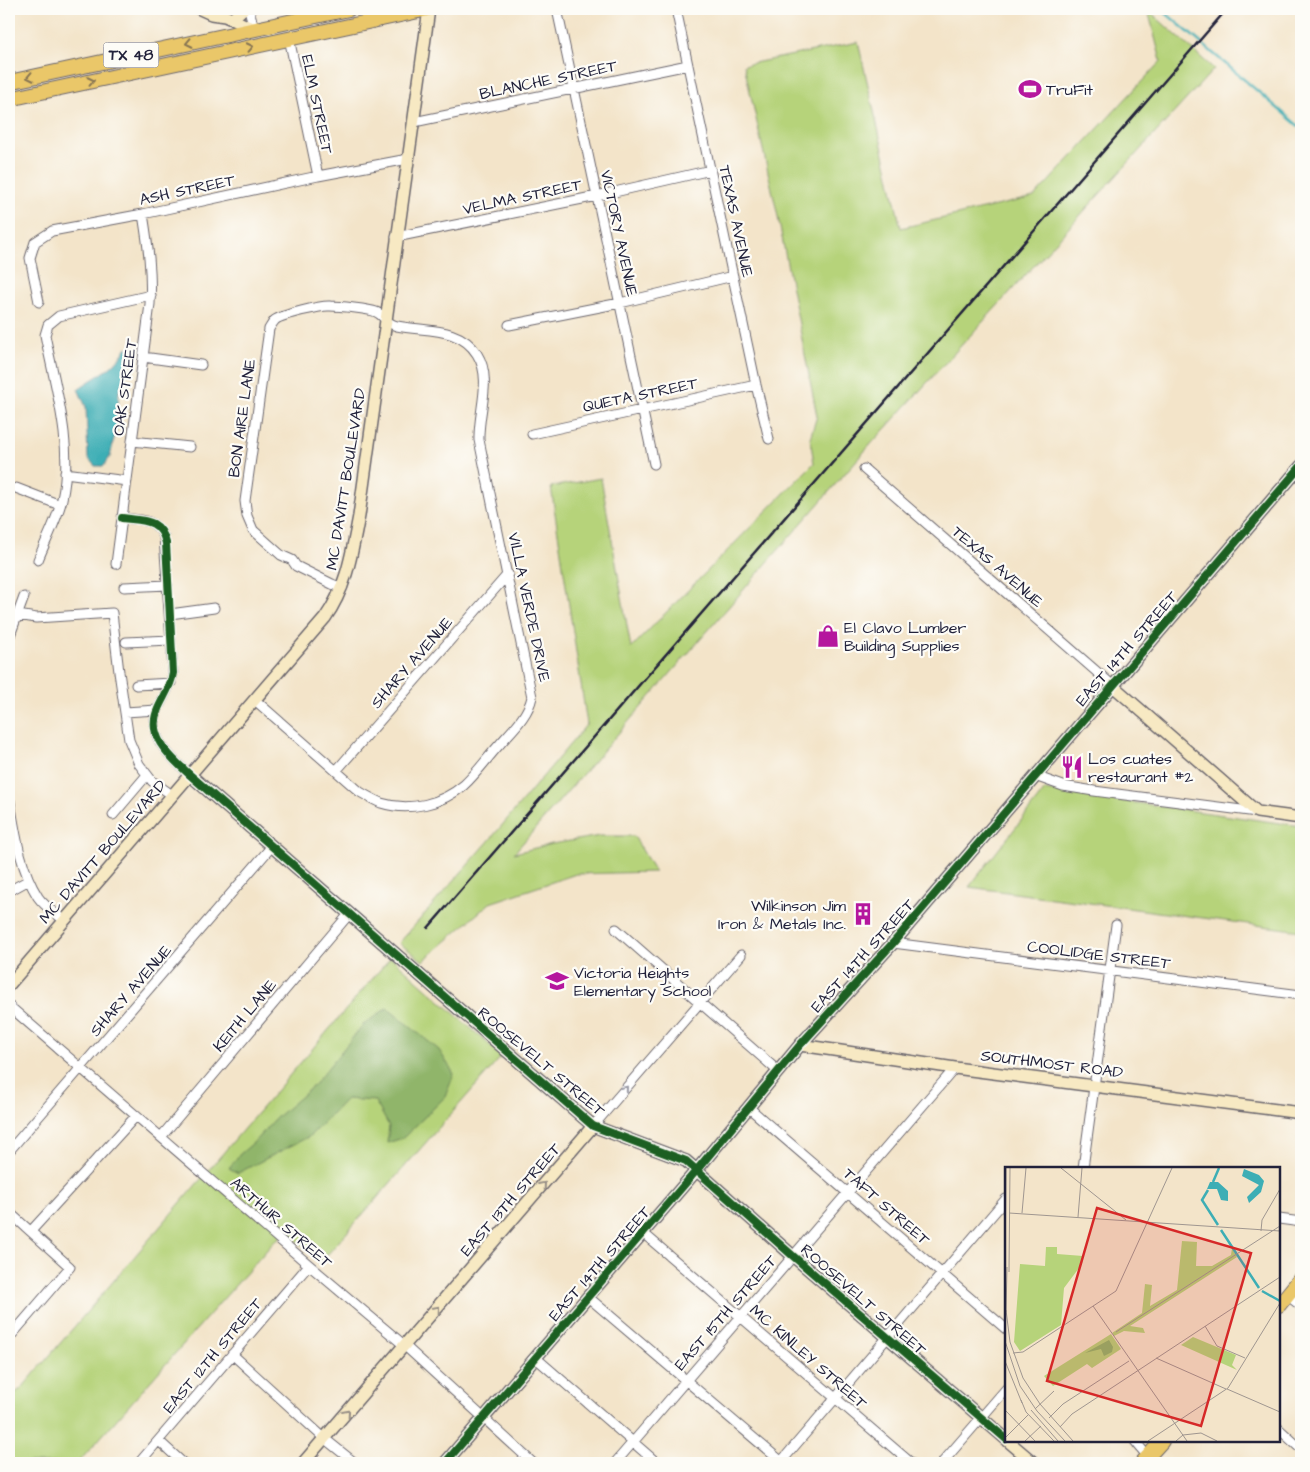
<svg xmlns="http://www.w3.org/2000/svg" width="1310" height="1472" viewBox="0 0 1310 1472" font-family="'Architects Daughter',sans-serif">
  <rect width="100%" height="100%" fill="#fdfcf7"/>
  <filter id="ink" filterUnits="userSpaceOnUse"><feTurbulence type="fractalNoise" baseFrequency=".02" numOctaves="2"/><feDisplacementMap in="SourceGraphic" scale="10" xChannelSelector="R" yChannelSelector="G"/><feConvolveMatrix kernelMatrix="1 2 1 2 8 2 1 2 1" color-interpolation-filters="sRGB"/></filter>
  <filter id="wash" filterUnits="userSpaceOnUse"><feTurbulence type="fractalNoise" baseFrequency=".0096" numOctaves="4" result="noise"/><feDisplacementMap in="SourceGraphic" scale="20" xChannelSelector="R" yChannelSelector="G"/><feGaussianBlur stdDeviation="1.12" result="paint"/><feColorMatrix in="noise" values="0 0 0 0 0 0 0 0 0 0 0 0 0 0 0 0 0 1.4 0 .05"/><feComposite in="paint" operator="in"/></filter>
  <g filter="url(#wash)">
    <rect width="100%" height="100%" fill="#f3e4c9"/>
    <!-- green -->
    <path fill="#b6d37a" stroke="#6c7a5a" d="M 1148,10 L 1214,69 L 862,454 L 514,853 L 552,844 L 600,836 L 634,836 L 655,872 L 576,874 L 490,903 L 423,961 L 399,943 L 488,842 L 587,724 L 551,487 L 601,478 L 631,648 L 814,463 L 810,438 L 817,416 L 777,212 L 744,65 L 858,42 L 901,228 L 1034,197 L 1161,61 Z
      M 1045,790 L 1301,826 L 1301,931 L 969,887 Z
      M 391,957 L 502,1056 L 320,1263 L 287,1231 L 273,1243 L 78,1463 L 9,1463 L 9,1397 L 21,1389 Z"/>
    <!-- forest -->
    <path fill="#90b56a" stroke="#596c52" d="M 387,1008 L 439,1050 L 454,1074 L 445,1097 L 403,1138 L 387,1143 L 389,1126 L 375,1101 L 346,1099 L 310,1136 L 238,1173 L 229,1168 L 239,1155 L 253,1143 L 277,1117 L 313,1086 L 363,1025 Z"/>
    <!-- water -->
    <path fill="#3daeb5" stroke="#306878" d="M 127,347 L 132,352 L 125,367 L 124,379 L 119,391 L 117,425 L 110,457 L 104,466 L 95,466 L 88,458 L 86,407 L 78,389 C 98,374 113,371 127,347 Z"/>
    <g fill="none" stroke-linecap="round" stroke-linejoin="round">
      <!-- stream -->
      <path stroke="#3daeb5" stroke-width="2.5" d="M 1161,9 L 1301,128"/>
    </g>
  </g>
  <g filter="url(#ink)">
    <g fill="none" stroke-linecap="round" stroke-linejoin="round">
      <defs>
        <path id="street" d="M 249,9 L 254,29
          M 557,9 L 654,464
          M 676,9 L 756,385 L 769,439
          M 289,38 L 318,176
          M 414,122 L 688,65
          M 396,237 L 597,196 L 711,170
          M 39,302 L 30,258 L 35,242 L 52,231 L 143,214 L 318,176 L 408,159
          M 509,325 L 620,303 L 733,276
          M 143,357 L 201,365
          M 532,434 L 756,385
          M 132,441 L 190,447
          M 864,469 L 1112,685
          M 65,473 L 127,481
          M 16,488 L 60,505
          M 122,518 C 140,520 156,518 164,537 L 173,673 C 171,687 163,697 158,709 C 145,737 172,758 190,775
          M 38,560 C 45,542 58,518 62,499 C 74,447 55,386 45,335 L 48,325 L 59,316 L 151,295
          M 116,564 L 150,304 C 152,273 148,245 143,214
          M 124,587 L 168,585
          M 170,614 L 214,608
          M 18,615 L 36,618 L 112,613 L 119,672 L 129,740 L 139,764 L 152,781 L 172,795
          M 9,638 L 24,597
          M 126,642 L 171,640
          M 136,685 L 171,683
          M 255,700 L 360,792 C 367,796 374,800 381,803 C 410,812 442,804 464,785 C 477,773 488,757 500,744 C 512,730 528,716 532,697 L 479,440 C 478,411 493,379 477,354 C 459,326 426,332 397,326 C 386,324 384,315 376,312 C 369,309 339,306 330,306 C 322,305 281,315 275,320 C 273,322 271,326 269,329 L 245,501 L 247,516 L 253,530 L 281,555 L 292,560 L 296,566 L 332,584 L 342,588
          M 125,712 L 157,710
          M 336,771 L 508,574
          M 1035,776 L 1063,786 L 1094,791 L 1257,812
          M 9,796 C 15,830 19,867 38,897 C 44,906 55,913 64,920
          M 113,815 L 147,775
          M 9,891 L 29,880
          M 616,929 L 778,1071
          M 893,943 L 1301,995
          M 9,1006 L 309,1265 L 405,1346 L 533,1463
          M 748,1107 L 1006,1329
          M 593,1126 L 741,955
          M 161,1137 L 350,913
          M 9,1151 L 272,846
          M 1083,1168 L 1116,925
          M 9,1212 L 70,1267 L 9,1338
          M 1279,1219 L 1301,1222
          M 31,1231 L 136,1116
          M 643,1233 L 911,1463
          M 1287,1295 L 1301,1306
          M 588,1297 L 783,1463
          M 232,1354 L 325,1439 L 355,1463
          M 536,1358 L 657,1463
          M 1279,1429 L 1301,1449
          M 159,1441 L 183,1463
          M 1135,1441 L 1153,1463
          M 139,1463 L 309,1265
          M 615,1463 L 955,1068
          M 780,1463 L 1006,1199
          M 942,1463 L 1006,1389"/>
        <path id="secondary" d="M 200,9 L 211,14 L 225,16 L 254,29
          M 232,19 L 243,9
          M 1112,685 L 1257,812 L 1301,818
          M 190,775 L 593,1126 L 686,1161 L 793,1256 L 1006,1439
          M 9,985 L 325,618 C 347,587 352,552 359,516 L 429,9
          M 800,1045 L 955,1068 L 1301,1113
          M 1008,1441 L 1034,1463
          M 303,1463 L 593,1126
          M 445,1463 L 696,1171 L 800,1045 L 893,943 L 1301,466"/>
        <path id="primary" d="M 9,82 L 349,9
          M 9,99 L 428,9
          M 1279,1305 L 1301,1278
          M 1142,1463 L 1162,1441"/>
      </defs>
      <!-- street casing -->
      <use href="#street" stroke="#6b666d" stroke-width="11"/>
      <!-- secondary casing -->
      <use href="#secondary" stroke="#6b666d" stroke-width="14"/>
      <!-- primary casing -->
      <use href="#primary" stroke="#6b666d" stroke-width="16"/>
      <!-- street -->
      <use href="#street" stroke="#fff" stroke-width="9"/>
      <!-- secondary -->
      <use href="#secondary" stroke="#f7e9c3" stroke-width="11"/>
      <!-- primary -->
      <use href="#primary" stroke="#eac769" stroke-width="14"/>
      <!-- rail -->
      <path stroke="#22223b" stroke-width="2.5" d="M 428,928 L 1227,9"/>
      <defs>
        <path id="cycleway" d="M 122,518 C 143,521 160,518 166,543 L 173,673 C 171,687 163,697 158,709 C 145,737 172,758 190,775 L 593,1126 L 686,1161 L 793,1256 L 1006,1439
          M 445,1463 L 696,1171 L 800,1045 L 893,943 L 1301,466"/>
      </defs>
      <!-- cycleway casing -->
      <use href="#cycleway" stroke="#fdfcf7" stroke-width="11"/>
      <!-- cycleway -->
      <use href="#cycleway" stroke="#1b5e20" stroke-width="8"/>
    </g>
    <!-- one-way arrows -->
    <defs><path id="oneway-chevron" d="M-2-3.5L2.5 0L-2 3.5" fill="none" stroke-width="1.6" stroke-linecap="round" stroke-linejoin="round" transform="scale(1.25)"/></defs>
    <g stroke="#867452">
      <use href="#oneway-chevron" transform="translate(189 43) rotate(168)"/>
      <use href="#oneway-chevron" transform="translate(250 47) rotate(-12)"/>
      <use href="#oneway-chevron" transform="translate(30 77) rotate(168)"/>
      <use href="#oneway-chevron" transform="translate(91 81) rotate(-12)"/>
    </g>
    <use stroke="#9c9ca7" href="#oneway-chevron" transform="translate(625 1089) rotate(-50)"/>
    <g stroke="#978f86">
      <use href="#oneway-chevron" transform="translate(543 1185) rotate(-49)"/>
      <use href="#oneway-chevron" transform="translate(437 1309) rotate(-49)"/>
      <use href="#oneway-chevron" transform="translate(347 1413) rotate(-49)"/>
    </g>
  </g>
  <!-- icons -->
  <defs>
    <symbol id="stadium-bare" viewBox="-9 -9 18 18"><path d="M0-5a6.5 5 0 1 0 0 10a6.5 5 0 1 0 0-10ZM-3.5-1.8h7v3.6h-7Z" fill="#b5179e" stroke="#fdfcf7" stroke-width="2.5" paint-order="stroke"/></symbol>
    <symbol id="shop-bare" viewBox="-9 -9 18 18"><path d="M-5-2.5h2.3a2.7 3.5 0 0 1 5.4 0H5L5.5 6h-11ZM-1.5-2.5h3a1.5 2.3 0 0 0-3 0Z" fill="#b5179e" stroke="#fdfcf7" stroke-width="2.5" paint-order="stroke"/></symbol>
    <symbol id="restaurant-bare" viewBox="-9 -9 18 18"><path d="M-5-6h1v4h1v-4h1v4h1v-4h1v5L-1.5 .5V6h-2V.5L-5-1ZM5-6V6H3V1.5H1.5Q1.5-4 5-6Z" fill="#b5179e" stroke="#fdfcf7" stroke-width="2.5" paint-order="stroke"/></symbol>
    <symbol id="building-bare" viewBox="-9 -9 18 18"><path d="M-4-6H4V6H1V3H-1V6H-4ZM-2.5-4.3h1.7v1.8h-1.7ZM.8-4.3h1.7v1.8H.8ZM-2.5-1h1.7V.8h-1.7ZM.8-1h1.7V.8H.8Z" fill="#b5179e" stroke="#fdfcf7" stroke-width="2.5" paint-order="stroke"/></symbol>
    <symbol id="school-bare" viewBox="-9 -9 18 18"><path d="M0-5L7-2L0 1L-7-2ZM-4 1L0 2.5L4 1V4Q0 6-4 4Z" fill="#b5179e" stroke="#fdfcf7" stroke-width="2.5" paint-order="stroke"/></symbol>
  </defs>
  <g fill-rule="evenodd">
    <use href="#stadium-bare" x="1014" y="73" width="32" height="32"/>
    <use href="#shop-bare" x="812" y="620" width="32" height="32"/>
    <use href="#restaurant-bare" x="1056" y="751" width="32" height="32"/>
    <use href="#building-bare" x="847" y="898" width="32" height="32"/>
    <use href="#school-bare" x="541" y="965" width="32" height="32"/>
  </g>
  <g text-anchor="middle" stroke-width="4.5" stroke-linejoin="round" paint-order="stroke">
    <!-- shield labels -->
    <rect fill="#fdfcf7" stroke="#646373" stroke-width="1" x="103.5" y="42.5" width="55" height="25" rx="4"/>
    <g font-size="15" font-weight="bold" fill="#22223b">
      <text x="131" y="60">TX 48</text>
    </g>
    <!-- street labels -->
    <g font-size="16" fill="#22223b" stroke="#fdfcf7">
      <text transform="translate(548 79) rotate(-12)" y="6">BLANCHE STREET</text>
      <text transform="translate(318 104) rotate(78)" y="6">ELM STREET</text>
      <text transform="translate(187 189) rotate(-12)" y="6">ASH STREET</text>
      <text transform="translate(522 196) rotate(-12)" y="6">VELMA STREET</text>
      <text transform="translate(737 221) rotate(78)" y="6">TEXAS AVENUE</text>
      <text transform="translate(620 233) rotate(78)" y="6">VICTORY AVENUE</text>
      <text transform="translate(124 387) rotate(-82)" y="6">OAK STREET</text>
      <text transform="translate(640 394) rotate(-12)" y="6">QUETA STREET</text>
      <text transform="translate(241 418) rotate(-82)" y="6">BON AIRE LANE</text>
      <text transform="translate(345 479) rotate(-81)" y="6">MC DAVITT BOULEVARD</text>
      <text transform="translate(998 566) rotate(41)" y="6">TEXAS AVENUE</text>
      <text transform="translate(530 607) rotate(78)" y="6">VILLA VERDE DRIVE</text>
      <text transform="translate(1126 648) rotate(-49)" y="6">EAST 14TH STREET</text>
      <text transform="translate(411 662) rotate(-49)" y="6">SHARY AVENUE</text>
      <text transform="translate(102 851) rotate(-49)" y="6">MC DAVITT BOULEVARD</text>
      <text transform="translate(1099 954) rotate(7)" y="6">COOLIDGE STREET</text>
      <text transform="translate(862 955) rotate(-48)" y="6">EAST 14TH STREET</text>
      <text transform="translate(130 990) rotate(-49)" y="6">SHARY AVENUE</text>
      <text transform="translate(244 1015) rotate(-50)" y="6">KEITH LANE</text>
      <text transform="translate(542 1061) rotate(40)" y="6">ROOSEVELT STREET</text>
      <text transform="translate(1052 1063) rotate(7)" y="6">SOUTHMOST ROAD</text>
      <text transform="translate(510 1199) rotate(-49)" y="6">EAST 13TH STREET</text>
      <text transform="translate(887 1206) rotate(41)" y="6">TAFT STREET</text>
      <text transform="translate(282 1222) rotate(41)" y="6">ARTHUR STREET</text>
      <text transform="translate(599 1263) rotate(-49)" y="6">EAST 14TH STREET</text>
      <text transform="translate(864 1299) rotate(41)" y="6">ROOSEVELT STREET</text>
      <text transform="translate(725 1312) rotate(-49)" y="6">EAST 15TH STREET</text>
      <text transform="translate(212 1355) rotate(-50)" y="6">EAST 12TH STREET</text>
      <text transform="translate(809 1356) rotate(41)" y="6">MC KINLEY STREET</text>
    </g>
    <!-- poi labels -->
    <g font-size="16" fill="#22223b" stroke="#fdfcf7" text-anchor="start">
      <text x="1046" y="95">TruFit</text>
      <text x="844" y="633">El Clavo Lumber<tspan x="844" dy="18">Building Supplies</tspan></text>
      <text x="1088" y="764">Los cuates<tspan x="1088" dy="18">restaurant #2</tspan></text>
      <text x="846" y="911" text-anchor="end">Wilkinson Jim<tspan x="846" dy="18">Iron &amp; Metals Inc.</tspan></text>
      <text x="574" y="978">Victoria Heights<tspan x="574" dy="18">Elementary School</tspan></text>
    </g>
  </g>
  <!-- overview -->
  <g transform="translate(1005 1167)">
    <rect width="275" height="275" fill="#f3e4c9"/>
    <path d="M 177,74 L 192,75 L 191,99 L 207,99 L 226,88 L 227,81 L 232,90 L 125,159 L 138,161 L 140,166 L 119,164 L 109,169 L 107,166 L 137,146 L 140,117 L 147,118 L 145,139 L 172,123 ZM 41,80 L 52,80 L 52,87 L 78,89 L 77,97 L 59,121 L 56,158 L 15,184 L 9,175 L 15,97 L 40,99 ZM 106,167 L 116,182 L 87,201 L 82,197 L 48,219 L 39,209 ZM 188,170 L 231,188 L 227,198 L 232,203 L 176,178 Z" fill="#b6d37a"/>
    <path d="M 104,173 L 108,180 L 107,185 L 99,189 L 96,182 L 80,186 Z" fill="#90b56a"/>
    <path d="M 239,2 L 254,8 L 259,14 L 256,25 L 244,36 L 242,30 L 254,18 L 237,9 ZM 205,15 L 213,15 L 223,24 L 223,34 L 216,33 L 212,22 L 202,22 Z" fill="#3daeb5"/>
    <path fill="none" stroke="#3daeb5" stroke-width="2.5" d="M 208,15 L 214,1M 203,23 L 197,33 L 213,58M 216,63 L 254,121M 257,124 L 275,134"/>
    <path fill="none" stroke="#9f9690" stroke-width="1" d="M 56,1 L 121,53M 4,46 L 275,64M 17,46 L 21,1M 73,50 L 77,1M 256,64 L 257,53 L 275,22M 0,104 L 1,1M 4,105 L 5,1M 88,139 L 182,274M 1,143 L 5,175 L 18,211 L 35,237 L 68,274M 1,145 L 2,100M 200,159 L 212,179 L 240,191M 111,165 L 275,59M 0,174 L 15,219 L 32,244 L 60,274M 8,186 L 18,185 L 111,124 L 167,1M 151,191 L 221,222M 0,194 L 17,236M 222,222 L 275,245M 16,233 L 21,245 L 49,274M 58,237 L 124,194M 30,242 L 49,224M 0,243 L 30,274M 26,243 L 53,274M 44,251 L 58,237M 55,260 L 67,247 L 275,110M 0,271 L 23,248M 20,274 L 36,259M 143,274 L 223,221 L 275,136M 171,274 L 178,268 L 196,266 L 212,274"/>
    <path fill="#d62828" fill-opacity="0.15" stroke="#d62828" stroke-width="2.5" d="M 92,41 L 246,86 L 196,259 L 42,214 Z"/>
    <rect width="275" height="275" fill="none" stroke="#22223b" stroke-width="2.5"/>
  </g>
  <!-- margin -->
  <rect width="1310" height="1472" fill="none" stroke="#fdfcf7" stroke-width="30"/>
</svg>
